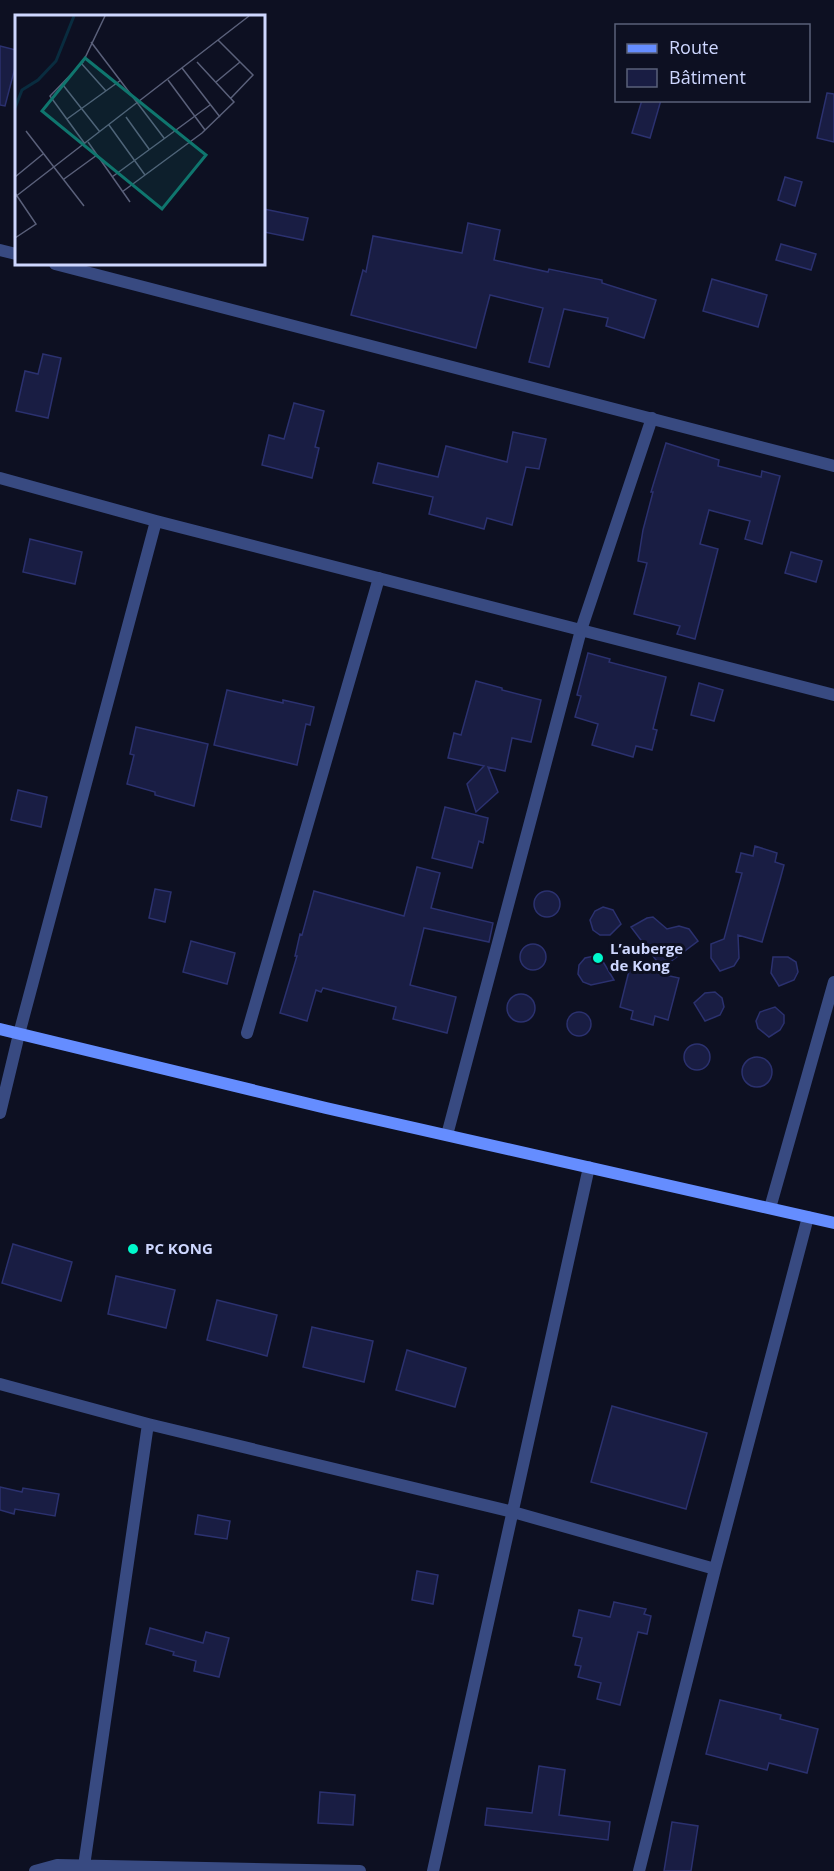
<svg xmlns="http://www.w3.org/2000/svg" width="834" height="1871" viewBox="0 0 834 1871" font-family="'Open Sans',sans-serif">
  <rect width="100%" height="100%" fill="#0d1022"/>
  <!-- building -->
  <path fill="#191d43" stroke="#2b316f" stroke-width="1.5" d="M 0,46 L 16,50 L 16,64 L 5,106 L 0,105 Z
    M 827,93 L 834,94 L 834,142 L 817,138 Z
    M 642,100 L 661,100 L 650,138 L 632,133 Z
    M 785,177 L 802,182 L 795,206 L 778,200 Z
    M 264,209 L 308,218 L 303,240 L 264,232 Z
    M 468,223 L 500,230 L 494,260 L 548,272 L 549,269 L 602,280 L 602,283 L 656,300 L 644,338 L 606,326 L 608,318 L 564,309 L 549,367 L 529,362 L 543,308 L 490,295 L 476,348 L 351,315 L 363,270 L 366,272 L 373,236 L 462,253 Z
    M 781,244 L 816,254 L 811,270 L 776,260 Z
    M 712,279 L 767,295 L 758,327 L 703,311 Z
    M 43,354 L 61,358 L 48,418 L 16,411 L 25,371 L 38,374 Z
    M 294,403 L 324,411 L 315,447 L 319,448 L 312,478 L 262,465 L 269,435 L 284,439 Z
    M 513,432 L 546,439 L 539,469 L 526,467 L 512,525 L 487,518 L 484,529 L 429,514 L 433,497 L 373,483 L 378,463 L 438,477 L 446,446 L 507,462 Z
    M 666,443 L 719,460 L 718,466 L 761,477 L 762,471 L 780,476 L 762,544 L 745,539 L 750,521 L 709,510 L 700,544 L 718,549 L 695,639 L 677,634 L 680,626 L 634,614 L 647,563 L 638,561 L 643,530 L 653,492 L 651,492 Z
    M 30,539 L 82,552 L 75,584 L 23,572 Z
    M 791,552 L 822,561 L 816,582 L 785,573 Z
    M 588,653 L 610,659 L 609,662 L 666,677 L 653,729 L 657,730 L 652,750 L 636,746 L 633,757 L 592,745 L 598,724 L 575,717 L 581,696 L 577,695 Z
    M 476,681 L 502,688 L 502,690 L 541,700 L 531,742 L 512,738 L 505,771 L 488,767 L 498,792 L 476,812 L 467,784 L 484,766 L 448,758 L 454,733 L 461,735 Z
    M 699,683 L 723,690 L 714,721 L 691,715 Z
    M 227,690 L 283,703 L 283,700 L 314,707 L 310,725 L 306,724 L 297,765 L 214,745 Z
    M 136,727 L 208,744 L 194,806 L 155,795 L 155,792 L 127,784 L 134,755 L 130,754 Z
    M 18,790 L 47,797 L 41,827 L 11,820 Z
    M 445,807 L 488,818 L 483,843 L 479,841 L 472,868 L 432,858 Z
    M 755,846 L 777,853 L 775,862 L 784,865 L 780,880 L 762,942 L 738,935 L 739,958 L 734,966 L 720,971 L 711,958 L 711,944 L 724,939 L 742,873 L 736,872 L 741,853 L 753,856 Z
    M 417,867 L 440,873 L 431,908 L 493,923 L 489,942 L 424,928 L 410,985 L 456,997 L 447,1033 L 393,1019 L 396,1007 L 323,988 L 321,992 L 316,990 L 307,1021 L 280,1013 L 297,956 L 295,956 L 300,934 L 302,935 L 314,891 L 404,916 Z
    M 155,889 L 171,892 L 165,922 L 149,918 Z
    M534 904a13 13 0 1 1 26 0a13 13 0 1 1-26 0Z
    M 603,907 L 613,910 L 621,924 L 610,935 L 600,935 L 593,930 L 590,920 L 595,911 Z
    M 653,917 L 667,929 L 679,926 L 689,929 L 698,941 L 662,968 L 631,927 L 647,918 Z
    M 191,941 L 235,953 L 227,984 L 183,972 Z
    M520 957a13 13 0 1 1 26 0a13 13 0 1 1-26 0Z
    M 599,955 L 614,980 L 591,985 L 583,982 L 578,974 L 579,965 L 585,958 Z
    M 773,957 L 788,957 L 796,962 L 798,972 L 794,980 L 779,986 L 771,973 Z
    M 630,967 L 679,978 L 668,1020 L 655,1016 L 653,1025 L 631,1019 L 633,1011 L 620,1007 Z
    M 715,992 L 722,998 L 724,1007 L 720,1015 L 705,1021 L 694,1003 L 705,993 Z
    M507 1008a14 14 0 1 1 28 0a14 14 0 1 1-28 0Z
    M 775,1007 L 784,1015 L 784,1023 L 780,1030 L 769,1037 L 758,1028 L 756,1021 L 760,1012 Z
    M567 1024a12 12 0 1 1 24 0a12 12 0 1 1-24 0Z
    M684 1057a13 13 0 1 1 26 0a13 13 0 1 1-26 0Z
    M742 1072a15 15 0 1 1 30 0a15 15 0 1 1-30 0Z
    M 13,1244 L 72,1262 L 61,1301 L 2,1283 Z
    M 116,1276 L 175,1290 L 166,1328 L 108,1314 Z
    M 217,1300 L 277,1315 L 267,1356 L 207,1340 Z
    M 312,1327 L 373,1341 L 364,1382 L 303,1367 Z
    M 407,1350 L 466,1368 L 455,1407 L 396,1390 Z
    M 612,1406 L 707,1433 L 686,1509 L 591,1482 Z
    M 0,1487 L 22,1492 L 23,1488 L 59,1494 L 55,1516 L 15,1509 L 14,1514 L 0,1510 Z
    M 198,1515 L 230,1521 L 227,1539 L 195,1534 Z
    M 417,1571 L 438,1575 L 433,1604 L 412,1600 Z
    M 614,1602 L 646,1609 L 644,1614 L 651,1616 L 647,1634 L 638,1632 L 620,1705 L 597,1699 L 601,1683 L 578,1677 L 581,1666 L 575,1665 L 582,1638 L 573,1636 L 579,1610 L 610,1617 Z
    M 150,1628 L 203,1643 L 206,1632 L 229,1638 L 219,1677 L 194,1671 L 196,1661 L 173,1655 L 174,1652 L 146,1644 Z
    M 720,1700 L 781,1715 L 780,1719 L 818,1729 L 807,1773 L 769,1763 L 767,1770 L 706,1754 Z
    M 539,1766 L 565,1770 L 559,1815 L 610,1822 L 608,1840 L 485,1825 L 487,1808 L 532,1813 Z
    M 320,1792 L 355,1795 L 353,1825 L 318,1823 Z
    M 672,1822 L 698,1826 L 691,1871 L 664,1871 Z"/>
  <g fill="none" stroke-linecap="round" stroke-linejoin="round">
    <!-- street -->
    <path stroke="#384a81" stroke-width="12" d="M 0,250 L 16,254
      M 55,264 L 834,466
      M 0,478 L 156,521 L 834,695
      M 247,1033 L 379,578
      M 0,1113 L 19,1034 L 156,521
      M 447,1135 L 581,630 L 652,418
      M 770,1208 L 834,982
      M 0,1384 L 148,1424 L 513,1512 L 715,1569
      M 84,1866 L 148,1424
      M 35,1871 L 57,1865 L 360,1871
      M 433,1871 L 589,1167
      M 639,1871 L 715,1569 L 808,1217"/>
    <!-- secondary -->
    <path stroke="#658dff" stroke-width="12" d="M 0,1029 L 326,1108 L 834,1223"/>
  </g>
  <!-- markers -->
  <g fill="#00f9cc" stroke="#0d1022" stroke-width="2">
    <circle cx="598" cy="958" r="6"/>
    <circle cx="133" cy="1249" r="6"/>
  </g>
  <g text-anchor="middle" stroke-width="6" stroke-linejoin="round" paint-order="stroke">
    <!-- poi labels -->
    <g font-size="15" font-weight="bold" fill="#ced7ff" stroke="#0d1022" text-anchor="start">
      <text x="610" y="954">L’auberge<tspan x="610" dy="17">de Kong</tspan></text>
      <text x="145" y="1254">PC KONG</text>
    </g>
  </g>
  <!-- overview -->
  <g transform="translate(15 15)">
    <rect width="250" height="250" fill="#0d1022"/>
    <path fill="none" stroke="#092c3f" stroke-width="3" d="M 0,93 L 7,75 L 23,65 L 41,46 L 59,1"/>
    <path fill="none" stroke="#5a607a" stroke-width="1.5" d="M 203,25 L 238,60 L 216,83M 76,27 L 149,123M 66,48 L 91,76M 167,53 L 205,102M 153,65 L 190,115M 201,67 L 225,47M 48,70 L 85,117M 111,102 L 134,134M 52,104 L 106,65M 94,110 L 130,160M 11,116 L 69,191M 73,127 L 115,187M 70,129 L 35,81 L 68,47 L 90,1M 0,162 L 28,139M 97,162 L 195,90M 49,164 L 82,140M 107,177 L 187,118 L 219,87 L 182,47M 0,178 L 21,209 L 0,223M 0,182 L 234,1"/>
    <path fill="#0f766e" fill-opacity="0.15" stroke="#0f766e" stroke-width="3" d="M 70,43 L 191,140 L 147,194 L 27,96 Z"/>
    <rect width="250" height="250" fill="none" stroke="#ced7ff" stroke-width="3"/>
  </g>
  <!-- legend -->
  <rect x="615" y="24" width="195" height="78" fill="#0d1022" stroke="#5a607a" stroke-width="1.5"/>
  <rect x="627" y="44" width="30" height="9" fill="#658dff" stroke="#5a607a" stroke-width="1.5"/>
  <text x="669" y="54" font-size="18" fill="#ced7ff">Route</text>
  <rect x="627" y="69" width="30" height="18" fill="#191d43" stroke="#5a607a" stroke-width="1.5"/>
  <text x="669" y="84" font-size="18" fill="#ced7ff">Bâtiment</text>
</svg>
